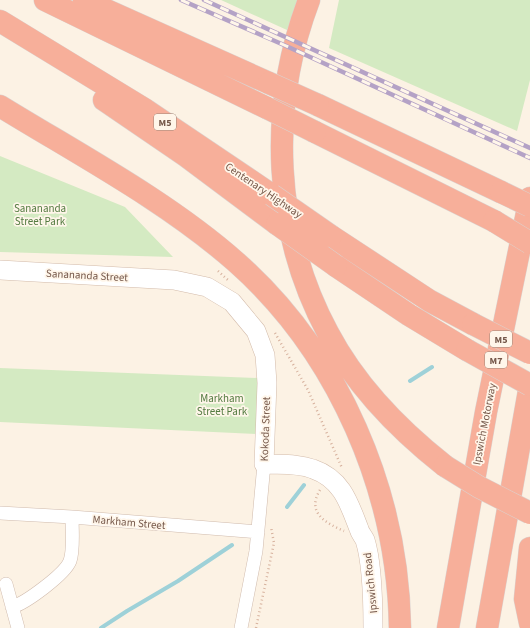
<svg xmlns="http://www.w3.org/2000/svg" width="530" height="628" viewBox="0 0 530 628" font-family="'Source Sans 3',sans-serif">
  <rect width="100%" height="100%" fill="#fcf2e4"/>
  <!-- green -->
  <path fill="#d4eac2" d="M 221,0 L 300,0 L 287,30 Z
    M 339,0 L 530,0 L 530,80 L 517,131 L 329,48 Z
    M 0,156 L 125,207 L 173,257 L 0,252 Z
    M 0,368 L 259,378 L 256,434 L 0,422 Z"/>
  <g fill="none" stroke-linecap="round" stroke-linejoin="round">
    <!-- stream -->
    <path stroke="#9ed1d8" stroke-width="4" d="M 410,381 L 432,367
      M 287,507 L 304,485
      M 101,628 L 127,611 L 178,581 L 232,545"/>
    <defs>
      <path id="street" d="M 0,513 L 72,517 L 258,532
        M 6,584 L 18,628
        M 12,607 C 26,603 65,574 70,561 C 74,550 72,529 72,517
        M 241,628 L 256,551 L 264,464"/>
      <path id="secondary" d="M 0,270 L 174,280 L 207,287 L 232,302 L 256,331 L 265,355 L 267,383 L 264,464 C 280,465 297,463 313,469 C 342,479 349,503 359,529 C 360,533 363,536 365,540 C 372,562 373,604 373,628"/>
      <path id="highway" d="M 45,0 L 267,108
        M 84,0 L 269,83
        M 309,0 C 268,108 273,231 328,333 C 356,386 398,429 445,466
        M 0,21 L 146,110 L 272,195
        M 104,100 L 186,156 L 277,224
        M 318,105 L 501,192
        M 0,106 C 78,154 167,201 236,262 C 339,353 398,492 400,628
        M 315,132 L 494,221
        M 331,236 L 430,301 L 473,324
        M 336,266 L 409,315 L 467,350
        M 530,548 L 525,599 L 530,623
        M 448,628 L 486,412 L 530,198
        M 487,628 L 530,385"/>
    </defs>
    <!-- street casing -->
    <use href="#street" stroke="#d0bbad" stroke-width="14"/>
    <!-- secondary casing -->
    <use href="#secondary" stroke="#d3bbaa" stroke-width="20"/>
    <!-- highway casing -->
    <use href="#highway" stroke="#dbd3d0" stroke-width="23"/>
    <!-- path -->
    <path stroke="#d7b29e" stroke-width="2.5" stroke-dasharray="1 3" stroke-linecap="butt" d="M 218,271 L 228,280
      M 275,333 L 308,390 L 342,468
      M 320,490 C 306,513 326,523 344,531
      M 256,628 L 274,543 L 271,527"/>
    <!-- street -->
    <use href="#street" stroke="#fff" stroke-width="13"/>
    <!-- secondary -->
    <use href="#secondary" stroke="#fff" stroke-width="19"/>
    <!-- highway -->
    <use href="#highway" stroke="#f7af9a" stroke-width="22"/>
    <defs>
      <path id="rail" d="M 181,0 L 284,45 L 530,158
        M 204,0 L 530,148"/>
    </defs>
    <!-- rail casing -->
    <use href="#rail" stroke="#b4a2c6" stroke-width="4.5"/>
    <!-- rail -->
    <use href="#rail" stroke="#fff6ea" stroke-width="3" stroke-dasharray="9" stroke-linecap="butt"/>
    <defs>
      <path id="highway-bridge" d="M 269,83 L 318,105
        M 267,108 L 315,132
        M 501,192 L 530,206
        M 272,195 L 331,236
        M 494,221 L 530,243
        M 277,224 L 336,266
        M 473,324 L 530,353
        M 467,350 L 530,385
        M 445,466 L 479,487 L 530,513"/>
    </defs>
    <!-- highway-bridge casing -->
    <use href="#highway-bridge" stroke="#dbd3d0" stroke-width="23" stroke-linecap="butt"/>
    <!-- highway-bridge -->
    <use href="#highway-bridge" stroke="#f7af9a" stroke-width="22"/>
  </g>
  <g text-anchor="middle" stroke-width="3.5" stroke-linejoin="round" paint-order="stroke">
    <!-- shield labels -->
    <g fill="#fff6ea" stroke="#9e8779" stroke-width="1">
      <rect x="154" y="114" width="22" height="16" rx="3"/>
      <rect x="490" y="331" width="22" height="16" rx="3"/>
      <rect x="485" y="352" width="22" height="16" rx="3"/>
    </g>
    <g font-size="10" font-weight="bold" fill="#755749">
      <text x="165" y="126">M5</text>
      <text x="501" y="343">M5</text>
      <text x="496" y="364">M7</text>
    </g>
    <!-- street labels -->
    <g font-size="11" fill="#755749" stroke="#fff6ea">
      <text transform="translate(264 190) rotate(34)" y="4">Centenary Highway</text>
      <text transform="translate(87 275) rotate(3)" y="4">Sanananda Street</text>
      <text transform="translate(484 424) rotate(-79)" y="4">Ipswich Motorway</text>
      <text transform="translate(265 429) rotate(-88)" y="4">Kokoda Street</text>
      <text transform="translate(129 522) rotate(5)" y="4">Markham Street</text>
      <text transform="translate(370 583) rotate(-96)" y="4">Ipswich Road</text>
    </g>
    <!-- park labels -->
    <g font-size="11" fill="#547b41" stroke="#fff6ea">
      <text x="40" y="212">Sanananda<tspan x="40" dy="13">Street Park</tspan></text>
      <text x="222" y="402">Markham<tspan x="222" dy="13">Street Park</tspan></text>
    </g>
  </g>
</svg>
